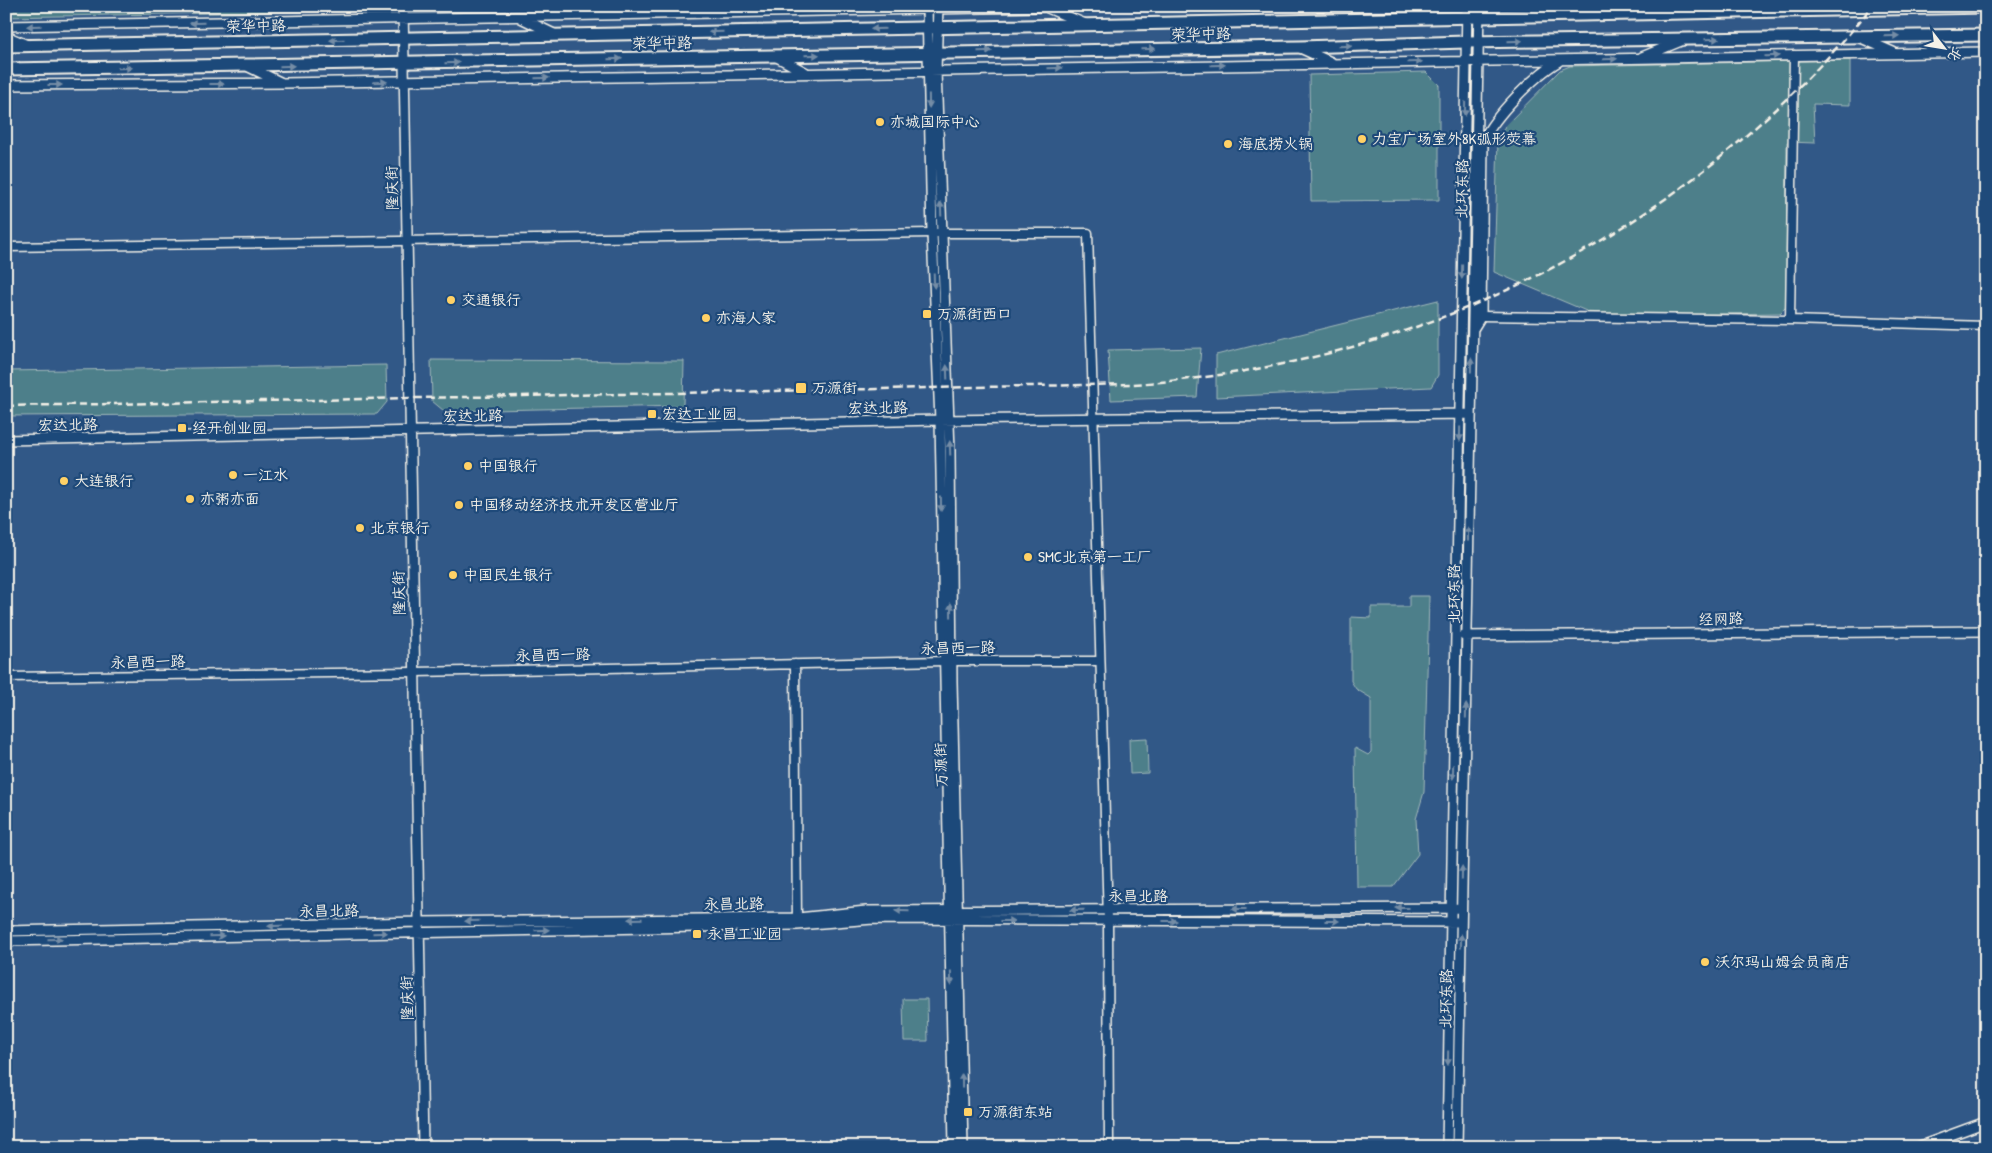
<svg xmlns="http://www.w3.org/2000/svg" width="1992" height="1153" viewBox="0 0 1992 1153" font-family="'Patrick Hand','LXGW WenKai TC',sans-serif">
  <rect width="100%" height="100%" fill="#315887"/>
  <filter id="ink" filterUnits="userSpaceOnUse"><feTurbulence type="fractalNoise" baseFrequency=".02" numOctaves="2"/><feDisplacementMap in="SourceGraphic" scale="10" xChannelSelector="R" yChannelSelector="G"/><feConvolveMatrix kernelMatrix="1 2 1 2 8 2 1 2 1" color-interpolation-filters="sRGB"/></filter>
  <g filter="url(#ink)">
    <!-- green -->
    <path fill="#4e7f8a" stroke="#a1b8b9" d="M 6,6 L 377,6 L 373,10 L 6,17 Z
      M 1850,60 L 1850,105 L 1813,104 L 1815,143 L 1787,142 L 1786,307 L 1780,313 L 1598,316 L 1494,272 L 1498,139 L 1505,126 L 1560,70 L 1570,66 Z
      M 1426,72 L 1439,85 L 1439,200 L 1311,201 L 1309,75 Z
      M 1438,300 L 1438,375 L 1431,387 L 1216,397 L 1216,355 Z
      M 1201,348 L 1197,397 L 1111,400 L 1108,350 Z
      M 431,360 L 684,361 L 683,406 L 444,411 L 432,401 Z
      M 386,365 L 387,402 L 377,414 L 6,416 L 6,371 Z
      M 1409,596 L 1429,596 L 1424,792 L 1416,819 L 1418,854 L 1393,887 L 1357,887 L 1355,748 L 1368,755 L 1371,752 L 1371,698 L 1356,689 L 1351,681 L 1351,617 L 1371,618 L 1371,607 L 1409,607 Z
      M 1147,738 L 1148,773 L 1130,774 L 1129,739 Z
      M 903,999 L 927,999 L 928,1041 L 904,1041 Z"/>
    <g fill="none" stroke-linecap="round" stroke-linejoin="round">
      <defs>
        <path id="minor" d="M 6,247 L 932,233 L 1088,233 L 1108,920 L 1109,1147
          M 1481,316 L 1790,320 L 1986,326
          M 1790,320 L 1794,55
          M 795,664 L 797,922
          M 6,677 L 415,672 L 944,661 L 1100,661"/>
        <path id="tertiary" d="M 403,6 L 423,1147
          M 927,6 L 932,233 L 940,420 L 954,1147
          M 938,6 L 936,71 L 950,451 L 952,682 L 963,1147
          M 1048,8 L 1085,24
          M 521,18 L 554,34
          M 6,26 L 1088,6
          M 6,36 L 27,45
          M 1861,38 L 1893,52
          M 1300,48 L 1331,62
          M 775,56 L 805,72
          M 1642,57 L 1681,41
          M 249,67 L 280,82
          M 6,85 L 284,83 L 1986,52
          M 1473,329 L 1481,316 L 1483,141 C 1495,115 1535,75 1559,61
          M 6,440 L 940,420 L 1470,414
          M 1464,636 L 1986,631
          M 6,931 L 420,922 L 798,918 L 866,911 L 1461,908
          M 6,941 L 797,925 L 873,919 L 1461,922
          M 1447,1147 L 1467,6
          M 1457,1147 L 1479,6
          M 1918,1147 L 1986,1122"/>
        <path id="primary" d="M 6,46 L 1986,7
          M 6,69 L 1300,47 L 1466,42 L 1986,35"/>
      </defs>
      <!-- minor casing -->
      <use href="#minor" stroke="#f4f1e8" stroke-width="11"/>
      <!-- tertiary casing -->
      <use href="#tertiary" stroke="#f4f1e8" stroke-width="12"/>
      <!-- primary casing -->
      <use href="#primary" stroke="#f4f1e8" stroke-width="15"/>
      <!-- minor -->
      <use href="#minor" stroke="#1f4a7a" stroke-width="8"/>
      <!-- tertiary -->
      <use href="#tertiary" stroke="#1f4a7a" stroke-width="9"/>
      <!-- primary -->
      <use href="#primary" stroke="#1f4a7a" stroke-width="11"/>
      <!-- rail -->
      <path stroke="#f4f1e8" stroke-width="2.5" stroke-dasharray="8 4" stroke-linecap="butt" d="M 6,406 L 1133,384 C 1356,370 1569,287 1740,141 C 1787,100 1833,56 1872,6"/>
    </g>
    <!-- one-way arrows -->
    <defs><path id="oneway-solid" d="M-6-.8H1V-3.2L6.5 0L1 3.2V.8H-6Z" transform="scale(1.25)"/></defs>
    <g fill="#748da6">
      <use href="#oneway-solid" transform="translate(197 23) rotate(179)"/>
      <use href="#oneway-solid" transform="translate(34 26) rotate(179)"/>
      <use href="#oneway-solid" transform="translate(878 29) rotate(179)"/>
      <use href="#oneway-solid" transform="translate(716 32) rotate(179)"/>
      <use href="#oneway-solid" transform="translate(1892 36) rotate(-1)"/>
      <use href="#oneway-solid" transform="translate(1712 39) rotate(-1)"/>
      <use href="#oneway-solid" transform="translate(337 40) rotate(179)"/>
      <use href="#oneway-solid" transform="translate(1515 41) rotate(-1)"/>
      <use href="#oneway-solid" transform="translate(1345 46) rotate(-2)"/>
      <use href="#oneway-solid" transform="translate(1148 49) rotate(-1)"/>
      <use href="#oneway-solid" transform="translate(985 51) rotate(-1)"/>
      <use href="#oneway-solid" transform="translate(812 55) rotate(-1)"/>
      <use href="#oneway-solid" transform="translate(1772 56) rotate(-1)"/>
      <use href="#oneway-solid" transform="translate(615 59) rotate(-1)"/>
      <use href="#oneway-solid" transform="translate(1610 59) rotate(-1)"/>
      <use href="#oneway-solid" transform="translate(1415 62) rotate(-1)"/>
      <use href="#oneway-solid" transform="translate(452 63) rotate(-1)"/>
      <use href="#oneway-solid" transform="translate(1218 65) rotate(-1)"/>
      <use href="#oneway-solid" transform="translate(287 66) rotate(-1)"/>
      <use href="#oneway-solid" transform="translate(125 68) rotate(-1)"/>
      <use href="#oneway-solid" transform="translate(1055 68) rotate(-1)"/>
      <use href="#oneway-solid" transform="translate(542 78) rotate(-1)"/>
      <use href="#oneway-solid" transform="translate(380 82) rotate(-1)"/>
      <use href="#oneway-solid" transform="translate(217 84)"/>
      <use href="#oneway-solid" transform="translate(55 85)"/>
      <use href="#oneway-solid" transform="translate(929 101) rotate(89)"/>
      <use href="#oneway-solid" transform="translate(1465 109) rotate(91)"/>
      <use href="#oneway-solid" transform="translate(941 209) rotate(-92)"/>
      <use href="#oneway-solid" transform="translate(1462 272) rotate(91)"/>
      <use href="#oneway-solid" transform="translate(934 281) rotate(88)"/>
      <use href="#oneway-solid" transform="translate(1471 365) rotate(-89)"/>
      <use href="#oneway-solid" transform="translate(947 372) rotate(-92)"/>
      <use href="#oneway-solid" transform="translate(1460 434) rotate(91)"/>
      <use href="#oneway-solid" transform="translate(950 448) rotate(-92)"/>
      <use href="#oneway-solid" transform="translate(941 504) rotate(89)"/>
      <use href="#oneway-solid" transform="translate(1468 534) rotate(-90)"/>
      <use href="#oneway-solid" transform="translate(951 610) rotate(-91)"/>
      <use href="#oneway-solid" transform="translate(1466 711) rotate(-89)"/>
      <use href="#oneway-solid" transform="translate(1453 772) rotate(91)"/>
      <use href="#oneway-solid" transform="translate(1462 873) rotate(-89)"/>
      <use href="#oneway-solid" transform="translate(1402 908) rotate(180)"/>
      <use href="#oneway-solid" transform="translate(1239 909) rotate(180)"/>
      <use href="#oneway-solid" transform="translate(1077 910) rotate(179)"/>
      <use href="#oneway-solid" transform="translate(902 911) rotate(-179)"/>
      <use href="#oneway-solid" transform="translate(635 919) rotate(179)"/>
      <use href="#oneway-solid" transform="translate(472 921) rotate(179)"/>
      <use href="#oneway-solid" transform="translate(1007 921)"/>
      <use href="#oneway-solid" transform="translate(1170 921)"/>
      <use href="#oneway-solid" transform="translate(1332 921)"/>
      <use href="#oneway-solid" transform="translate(275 926) rotate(179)"/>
      <use href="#oneway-solid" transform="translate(542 930) rotate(-1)"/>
      <use href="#oneway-solid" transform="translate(380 933) rotate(-1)"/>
      <use href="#oneway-solid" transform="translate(217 936) rotate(-1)"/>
      <use href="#oneway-solid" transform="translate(55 939) rotate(-1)"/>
      <use href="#oneway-solid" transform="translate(1461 941) rotate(-89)"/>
      <use href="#oneway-solid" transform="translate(951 978) rotate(89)"/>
      <use href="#oneway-solid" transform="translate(1448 1058) rotate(91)"/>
      <use href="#oneway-solid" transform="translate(962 1081) rotate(-91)"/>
    </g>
  </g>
  <!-- markers -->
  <g fill="#ffd166" stroke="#1f4a7a" stroke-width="2">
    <circle cx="880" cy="122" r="5"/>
    <circle cx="1362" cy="139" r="5"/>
    <circle cx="1228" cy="144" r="5"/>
    <circle cx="451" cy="300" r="5"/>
    <rect x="922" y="309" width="10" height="10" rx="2.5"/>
    <circle cx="706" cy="318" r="5"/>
    <rect x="795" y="382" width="12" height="12" rx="2.5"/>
    <rect x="647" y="409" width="10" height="10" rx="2.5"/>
    <rect x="177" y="423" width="10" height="10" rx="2.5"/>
    <circle cx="468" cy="466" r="5"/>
    <circle cx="233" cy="475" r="5"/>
    <circle cx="64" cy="481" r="5"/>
    <circle cx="190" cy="499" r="5"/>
    <circle cx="459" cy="505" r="5"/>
    <circle cx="360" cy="528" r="5"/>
    <circle cx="1028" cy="557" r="5"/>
    <circle cx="453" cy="575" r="5"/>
    <rect x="692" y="929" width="10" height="10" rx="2.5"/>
    <circle cx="1705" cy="962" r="5"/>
    <rect x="963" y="1107" width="10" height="10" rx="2.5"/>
  </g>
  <g text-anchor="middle" stroke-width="4.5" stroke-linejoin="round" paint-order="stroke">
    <!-- street labels -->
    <g font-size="15" fill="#f4f1e8" stroke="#1f4a7a">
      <text transform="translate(256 26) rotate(-1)" y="5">荣华中路</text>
      <text transform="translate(1201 34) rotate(-1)" y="5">荣华中路</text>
      <text transform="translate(662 43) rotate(-1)" y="5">荣华中路</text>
      <text transform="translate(392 188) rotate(-91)" y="5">隆庆街</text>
      <text transform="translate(1462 189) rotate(-89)" y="5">北环东路</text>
      <text transform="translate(878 408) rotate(-1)" y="5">宏达北路</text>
      <text transform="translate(473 416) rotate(-1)" y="5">宏达北路</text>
      <text transform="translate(68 425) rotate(-1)" y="5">宏达北路</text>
      <text transform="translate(399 593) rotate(-91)" y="5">隆庆街</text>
      <text transform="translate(1454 594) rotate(-90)" y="5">北环东路</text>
      <text transform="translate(1721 619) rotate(-1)" y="5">经网路</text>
      <text transform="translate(958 648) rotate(-1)" y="5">永昌西一路</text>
      <text transform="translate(553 655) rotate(-1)" y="5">永昌西一路</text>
      <text transform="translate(148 662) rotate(-1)" y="5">永昌西一路</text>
      <text transform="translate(941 765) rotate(-92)" y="5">万源街</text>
      <text x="1138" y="901">永昌北路</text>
      <text transform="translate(734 904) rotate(-1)" y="5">永昌北路</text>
      <text transform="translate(329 911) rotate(-1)" y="5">永昌北路</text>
      <text transform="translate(407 998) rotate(-91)" y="5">隆庆街</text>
      <text transform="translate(1446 999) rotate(-89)" y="5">北环东路</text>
    </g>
    <!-- poi labels -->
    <g font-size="15" fill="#f4f1e8" stroke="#1f4a7a" text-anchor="start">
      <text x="890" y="127">亦城国际中心</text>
      <text x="1372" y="144">力宝广场室外8K弧形荧幕</text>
      <text x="1238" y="149">海底捞火锅</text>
      <text x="461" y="305">交通银行</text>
      <text x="937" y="319">万源街西口</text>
      <text x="716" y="323">亦海人家</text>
      <text x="812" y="393">万源街</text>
      <text x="662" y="419">宏达工业园</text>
      <text x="192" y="433">经开创业园</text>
      <text x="478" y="471">中国银行</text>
      <text x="243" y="480">一江水</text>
      <text x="74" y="486">大连银行</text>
      <text x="200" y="504">亦粥亦面</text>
      <text x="469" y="510">中国移动经济技术开发区营业厅</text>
      <text x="370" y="533">北京银行</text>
      <text x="1038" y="562">SMC北京第一工厂</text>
      <text x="463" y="580">中国民生银行</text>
      <text x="707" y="939">永昌工业园</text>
      <text x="1715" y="967">沃尔玛山姆会员商店</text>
      <text x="978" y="1117">万源街东站</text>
    </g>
  </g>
  <!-- margin -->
  <rect width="1992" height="1153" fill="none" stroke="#1f4a7a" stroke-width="25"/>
  <rect x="12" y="12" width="1967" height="1128" fill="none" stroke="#f4f1e8" stroke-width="2" filter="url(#ink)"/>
  <!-- north arrow -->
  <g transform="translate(1944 48) rotate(121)" stroke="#1f4a7a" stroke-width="4" paint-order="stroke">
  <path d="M0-4L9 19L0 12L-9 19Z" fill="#f4f1e8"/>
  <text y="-8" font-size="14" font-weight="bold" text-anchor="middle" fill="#f4f1e8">北</text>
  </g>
</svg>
